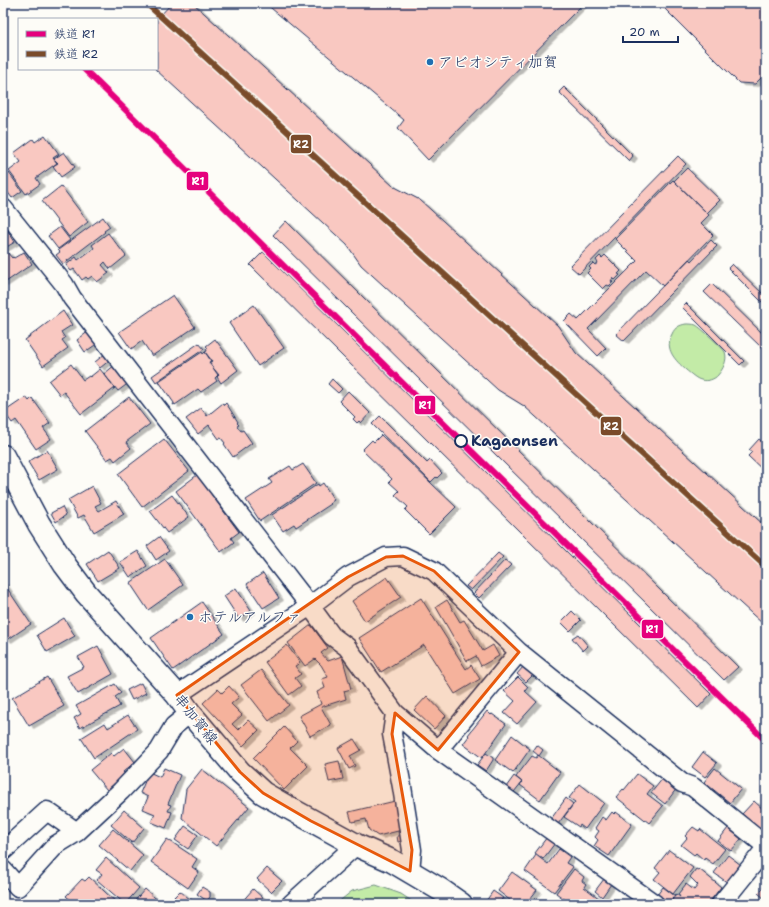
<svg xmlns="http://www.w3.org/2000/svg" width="769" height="907" viewBox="0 0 769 907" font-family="'Shantell Sans','Klee One',sans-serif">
  <defs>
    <filter id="shadow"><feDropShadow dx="4.5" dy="2.5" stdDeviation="0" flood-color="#0004"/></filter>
  </defs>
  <rect width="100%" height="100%" fill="#fdfcf7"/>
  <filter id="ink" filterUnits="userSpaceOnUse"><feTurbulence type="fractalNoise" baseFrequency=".025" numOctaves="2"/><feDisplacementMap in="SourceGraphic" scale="8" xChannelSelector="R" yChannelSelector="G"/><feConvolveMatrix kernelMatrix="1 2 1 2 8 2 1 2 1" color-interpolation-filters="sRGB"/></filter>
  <g filter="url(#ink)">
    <!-- green -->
    <path fill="#c3eba7" stroke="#6f8d82" d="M 686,324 C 689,324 693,324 696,325 C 700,327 723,348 725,352 C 728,360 723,369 718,375 C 715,379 707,382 701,380 C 696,379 690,373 686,370 C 675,360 664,349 672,334 C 675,327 680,325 686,324 Z
      M 376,885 L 401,894 L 416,904 L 336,904 L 352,891 Z"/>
    <!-- building -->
    <path fill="#f9c8c1" stroke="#1b2f5e" filter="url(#shadow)" d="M 172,3 L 193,3 L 393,186 L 420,200 L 558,326 L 576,353 L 766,527 L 766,621 L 763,624 L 524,406 L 498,390 L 361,265 L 347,245 L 155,69 L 157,69 L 157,19 Z
      M 265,3 L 584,3 L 428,160 L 398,128 L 404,120 Z
      M 659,3 L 766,3 L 766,73 L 755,84 L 739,83 Z
      M 564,87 L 633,156 L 629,161 L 559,92 Z
      M 45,135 L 59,154 L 53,158 L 57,163 L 36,178 L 40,184 L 26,194 L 9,171 L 21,162 L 14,153 L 33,139 L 35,142 Z
      M 64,152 L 75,167 L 61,177 L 53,166 L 58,163 L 54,159 Z
      M 678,156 L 686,164 L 579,274 L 570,266 Z
      M 687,168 L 720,200 L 707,213 L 674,181 Z
      M 9,173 L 22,191 L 12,198 L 3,186 L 3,178 Z
      M 673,180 L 709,215 L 701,223 L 713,235 L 663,286 L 646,270 L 588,329 L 606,348 L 598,356 L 564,321 L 571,314 L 578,320 L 637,261 L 615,239 Z
      M 61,186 L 88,222 L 69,237 L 42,201 Z
      M 103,217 L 110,227 L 104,231 L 105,232 L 63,264 L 56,255 L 60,252 L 58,250 Z
      M 286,221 L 738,667 L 724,680 L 273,235 Z
      M 60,227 L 70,240 L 58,249 L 48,236 Z
      M 6,228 L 15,242 L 3,249 L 3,230 Z
      M 108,233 L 126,256 L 110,269 L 105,262 L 102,265 L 109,273 L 97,282 L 92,276 L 88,279 L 86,277 L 82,280 L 74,269 L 71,271 L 66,265 L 76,257 L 78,260 L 94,248 L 92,245 Z
      M 711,240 L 717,246 L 624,341 L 616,334 L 689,259 L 691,261 Z
      M 4,251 L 5,253 L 7,252 L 12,258 L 13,257 L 14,258 L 24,252 L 32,264 L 3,284 Z
      M 263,252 L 711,694 L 698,708 L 250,265 Z
      M 605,255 L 621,271 L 618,274 L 620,275 L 615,280 L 613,278 L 611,281 L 613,282 L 609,286 L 607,285 L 603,289 L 587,273 L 591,269 L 589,267 L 593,263 L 595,265 L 598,263 L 596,260 L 600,256 L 602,258 Z
      M 732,264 L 766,297 L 766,306 L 728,268 Z
      M 712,284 L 766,337 L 766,344 L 762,348 L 704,292 Z
      M 173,295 L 195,327 L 152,356 L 142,341 L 131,349 L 119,332 Z
      M 686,303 L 744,361 L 740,365 L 682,307 Z
      M 254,305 L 284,348 L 258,366 L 229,323 Z
      M 63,311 L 72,325 L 61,332 L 65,338 L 62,340 L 68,348 L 43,366 L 25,340 Z
      M 89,331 L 98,343 L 85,352 L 77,340 Z
      M 215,339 L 238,370 L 221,383 L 217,377 L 219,375 L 209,363 L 212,361 L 205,352 L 207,351 L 206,349 L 208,348 L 206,346 Z
      M 199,343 L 204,349 L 156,382 L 152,376 Z
      M 202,352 L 203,354 L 205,352 L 211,361 L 209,362 L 218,375 L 215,378 L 217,381 L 201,392 L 198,389 L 175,405 L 175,404 L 173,405 L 174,403 L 160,383 L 158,383 L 160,382 L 159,381 Z
      M 106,353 L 111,359 L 100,368 L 95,362 Z
      M 71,364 L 83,380 L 89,376 L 90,377 L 100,369 L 115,388 L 81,414 L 64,392 L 60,395 L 49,381 Z
      M 116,364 L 130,382 L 118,391 L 104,374 Z
      M 332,379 L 342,389 L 338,393 L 328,384 Z
      M 348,391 L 370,413 L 361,423 L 359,421 L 357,423 L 353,419 L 355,417 L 339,401 Z
      M 26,397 L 29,401 L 32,398 L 50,423 L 43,428 L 51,439 L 36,449 L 16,420 L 12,423 L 4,412 Z
      M 129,397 L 150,424 L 126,442 L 131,448 L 115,461 L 112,457 L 107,460 L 85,431 Z
      M 223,403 L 224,405 L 226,403 L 238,422 L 237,423 L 239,425 L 237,426 L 241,431 L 243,430 L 252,443 L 233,457 L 224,444 L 225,443 L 221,438 L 219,439 L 209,425 L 198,434 L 186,419 L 201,408 L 207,416 Z
      M 380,416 L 427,463 L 430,460 L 442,473 L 437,478 L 436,477 L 431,482 L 372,424 Z
      M 381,435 L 456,507 L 429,534 L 405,510 L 408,507 L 395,495 L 399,491 L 389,482 L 392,479 L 362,450 L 372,440 L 374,442 Z
      M 164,439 L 189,471 L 142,507 L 118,474 Z
      M 759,439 L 766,445 L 766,473 L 748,456 L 752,452 L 749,450 Z
      M 47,450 L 58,469 L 39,480 L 28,462 Z
      M 303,464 L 316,483 L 260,521 L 246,500 L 272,483 L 269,479 L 290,466 L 293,470 Z
      M 197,475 L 239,532 L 231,538 L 234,542 L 221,552 L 176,491 Z
      M 323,483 L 334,500 L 330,503 L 331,504 L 296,527 L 294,524 L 283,531 L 272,515 L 318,484 L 319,486 Z
      M 92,486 L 101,503 L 95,506 L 99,511 L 116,501 L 124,514 L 94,532 L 84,515 L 78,518 L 68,500 Z
      M 172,495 L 189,517 L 167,533 L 150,511 Z
      M 62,507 L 66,515 L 56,522 L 51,513 Z
      M 159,537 L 169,551 L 156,560 L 147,546 Z
      M 108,550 L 120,568 L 98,581 L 87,564 Z
      M 138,551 L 147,566 L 130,577 L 120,562 Z
      M 498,553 L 503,557 L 471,590 L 466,586 Z
      M 165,559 L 183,585 L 148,610 L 130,583 Z
      M 505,560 L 511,565 L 479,598 L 474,593 Z
      M 263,573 L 279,598 L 263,608 L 247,584 Z
      M 387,577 L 401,597 L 365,621 L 352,601 Z
      M 3,582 L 31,624 L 7,640 L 3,635 Z
      M 236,588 L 251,611 L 239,619 L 224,596 Z
      M 421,598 L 466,669 L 471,665 L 480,679 L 455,694 L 424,645 L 381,672 L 359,638 Z
      M 447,600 L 460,622 L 464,620 L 483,651 L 493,645 L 499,656 L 481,666 L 476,656 L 467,661 L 436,607 Z
      M 202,602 L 224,634 L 173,670 L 151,638 Z
      M 572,611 L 581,620 L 570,631 L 561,622 Z
      M 64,618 L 75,636 L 47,652 L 37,635 Z
      M 311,625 L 328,648 L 321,653 L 328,661 L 342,656 L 351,689 L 344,691 L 346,699 L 321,707 L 331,725 L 310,736 L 299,716 L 321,704 L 317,692 L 325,688 L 322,679 L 328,677 L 321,665 L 315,659 L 305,666 L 288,643 Z
      M 578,634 L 588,646 L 583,651 L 572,638 Z
      M 287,645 L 300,663 L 295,666 L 301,674 L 295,678 L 301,686 L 289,695 L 265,662 Z
      M 98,646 L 113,674 L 78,694 L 67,676 L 84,667 L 78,657 Z
      M 523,667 L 533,675 L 526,682 L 517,674 Z
      M 261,670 L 289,705 L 269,721 L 241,685 Z
      M 47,677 L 64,706 L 29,726 L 12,698 Z
      M 518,677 L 528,687 L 525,691 L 537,702 L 517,724 L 504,713 L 515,701 L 504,691 Z
      M 141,683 L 146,693 L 132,700 L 127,690 Z
      M 115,684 L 121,693 L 115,697 L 120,706 L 80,728 L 74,718 L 81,714 L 76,706 Z
      M 229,686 L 239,697 L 231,704 L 242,715 L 232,724 L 238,730 L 248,720 L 259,730 L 243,746 L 203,703 L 218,689 L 222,693 Z
      M 427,696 L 446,716 L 434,729 L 414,710 Z
      M 487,711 L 491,715 L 492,714 L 506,724 L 482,758 L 463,744 L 469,736 L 468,735 Z
      M 128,715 L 137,729 L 94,758 L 81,738 L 105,723 L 108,728 Z
      M 284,727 L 297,741 L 290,748 L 308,766 L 284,790 L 253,758 Z
      M 512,735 L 530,749 L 513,773 L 495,760 Z
      M 354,739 L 361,750 L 350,756 L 355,766 L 349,769 L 338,748 Z
      M 537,745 L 543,750 L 539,756 L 533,751 Z
      M 124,748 L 135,762 L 123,772 L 126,775 L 107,790 L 90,770 L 111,753 L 114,756 Z
      M 703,752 L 717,763 L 705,777 L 692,767 Z
      M 486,753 L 493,758 L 493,760 L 486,771 L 477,765 Z
      M 538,755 L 560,772 L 540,800 L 520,785 L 522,782 L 516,777 L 532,756 L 536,758 Z
      M 339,761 L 343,779 L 329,782 L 325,764 Z
      M 164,768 L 180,775 L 168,804 L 171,805 L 168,811 L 172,812 L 166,828 L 151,822 L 155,814 L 143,809 L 148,797 L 140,793 L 149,772 L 160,777 Z
      M 715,768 L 741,789 L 730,803 L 704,782 Z
      M 202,769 L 249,807 L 216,846 L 182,818 L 186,789 Z
      M 637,774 L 653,786 L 647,794 L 663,806 L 649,823 L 616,797 L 623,789 L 624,790 Z
      M 514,776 L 522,782 L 514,792 L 506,787 Z
      M 663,778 L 677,788 L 665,804 L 651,793 Z
      M 580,784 L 604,803 L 585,829 L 580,825 L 579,827 L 564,817 L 575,802 L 569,798 Z
      M 566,798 L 573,804 L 558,824 L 551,819 Z
      M 395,801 L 402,830 L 378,836 L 369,830 L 366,819 L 352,822 L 349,812 Z
      M 754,801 L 766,812 L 766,835 L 742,814 Z
      M 124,810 L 144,828 L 132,843 L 111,825 Z
      M 612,812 L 614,814 L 616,812 L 632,824 L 609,856 L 594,846 L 598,840 L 595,837 L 599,831 L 595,828 L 602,817 L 606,820 Z
      M 185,826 L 198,835 L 188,849 L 175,840 Z
      M 693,827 L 699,831 L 700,829 L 725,849 L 713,864 L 705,858 L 704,860 L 696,853 L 694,855 L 681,845 L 687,838 L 685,836 Z
      M 728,828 L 741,839 L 731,851 L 718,841 Z
      M 113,829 L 143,855 L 130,871 L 99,845 Z
      M 406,829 L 408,840 L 398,842 L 397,836 L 399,836 L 398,831 Z
      M 547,837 L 555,843 L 543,859 L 535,853 Z
      M 167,839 L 197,859 L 192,867 L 199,872 L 188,888 L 151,862 Z
      M 559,849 L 570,857 L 566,863 L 573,867 L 554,892 L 525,871 L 536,855 L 548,864 Z
      M 669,850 L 693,868 L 673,894 L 654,879 L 660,872 L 655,868 Z
      M 728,855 L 741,865 L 728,883 L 714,873 Z
      M 106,858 L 139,888 L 125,904 L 97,880 L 102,874 L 96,870 Z
      M 267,868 L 282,881 L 271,892 L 257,879 Z
      M 574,869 L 584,877 L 582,881 L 586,884 L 584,887 L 600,899 L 596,904 L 571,904 L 556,893 Z
      M 696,869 L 698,870 L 699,869 L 721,887 L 708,904 L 670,904 L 669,903 L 676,894 L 680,897 L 678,894 L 686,884 L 694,890 L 698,885 L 690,877 Z
      M 512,872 L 537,890 L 526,904 L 515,904 L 498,891 Z
      M 89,877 L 118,904 L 75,904 L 66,896 L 82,879 L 85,881 Z
      M 604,879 L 611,884 L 602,897 L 595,891 Z
      M 766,885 L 766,900 L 758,893 Z
      M 202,887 L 210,892 L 210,897 L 207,901 L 197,894 Z
      M 663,887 L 675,896 L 669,904 L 657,895 Z
      M 145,889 L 162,904 L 132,904 Z
      M 253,889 L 264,899 L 259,904 L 240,904 Z
      M 180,891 L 196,904 L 179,904 L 180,902 L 174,897 Z
      M 493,891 L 503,898 L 498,904 L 489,904 L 486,901 Z"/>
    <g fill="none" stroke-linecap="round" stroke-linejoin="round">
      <defs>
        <path id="minor" d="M 3,208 L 64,284 L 72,298 L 310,606 L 332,636 L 347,647 L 395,713 L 438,750 L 655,904
          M 177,695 L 310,606 L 348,577 L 386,557 L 403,556 L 434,571 L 519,652 L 682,783 L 693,787 L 766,846
          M 395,713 L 392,734 L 402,787 L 412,850 L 410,871
          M 438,750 L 519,652
          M 3,851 L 47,811 L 77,832
          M 3,870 L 18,887 L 56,845 L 77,832 L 121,791 L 159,751 L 174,726 L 190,713
          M 291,904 L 356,845
          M 721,904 L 766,848"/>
        <path id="major" d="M 3,456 L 39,524 L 65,565 L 86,593 L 177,695 L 190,713 L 240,772 L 263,793 L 289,808 L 356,845 L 392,861 L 441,890 L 461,904"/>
      </defs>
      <!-- minor casing -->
      <use href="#minor" stroke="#1b2f5e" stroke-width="21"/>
      <!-- major casing -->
      <use href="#major" stroke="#1b2f5e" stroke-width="25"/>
      <!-- minor -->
      <use href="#minor" stroke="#fdfcf7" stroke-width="18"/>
      <!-- major -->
      <use href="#major" stroke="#fdfcf7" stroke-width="22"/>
      <defs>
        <path id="rail-1" d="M 84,69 L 766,741"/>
        <path id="rail-2" d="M 146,3 L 766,567"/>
      </defs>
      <!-- rail-1 casing -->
      <use href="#rail-1" stroke="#fdfcf7" stroke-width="9"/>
      <!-- rail-2 casing -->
      <use href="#rail-2" stroke="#fdfcf7" stroke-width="9"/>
      <!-- rail-1 -->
      <use href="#rail-1" stroke="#e5007d" stroke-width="6"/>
      <!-- rail-2 -->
      <use href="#rail-2" stroke="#7a4b2a" stroke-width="6"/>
    </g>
  </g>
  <!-- marked area -->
  <path fill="#e8590c" fill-opacity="0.2" stroke="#e8590c" stroke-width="3" stroke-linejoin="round" d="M 403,556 L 434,571 L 519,652 L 438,750 L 395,713 L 392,734 L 412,850 L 410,871 L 311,821 L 263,793 L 240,772 L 177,695 L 348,577 L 386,557 Z"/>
  <!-- markers -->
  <g fill="#1f6fb2" stroke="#fdfcf7" stroke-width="1.5">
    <circle cx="430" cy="62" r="4"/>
    <circle cx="190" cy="617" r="4"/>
  </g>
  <circle fill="#fdfcf7" stroke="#1b2f5e" stroke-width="2" cx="461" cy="441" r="6"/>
  <g text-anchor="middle" stroke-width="3" stroke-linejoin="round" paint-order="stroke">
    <!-- poi labels -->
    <g font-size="15" fill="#1b2f5e" stroke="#fdfcf7" text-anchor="start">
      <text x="438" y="67">アビオシティ加賀</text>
      <text x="198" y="622">ホテルアルファ</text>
    </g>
    <!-- stop labels -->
    <g font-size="15" font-weight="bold" fill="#1b2f5e" stroke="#fdfcf7" text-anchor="start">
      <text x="471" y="446">Kagaonsen</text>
    </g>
    <!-- street labels -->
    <g font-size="15" fill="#1b2f5e" stroke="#fdfcf7">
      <text transform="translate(196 719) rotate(51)" y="5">串加賀線</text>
    </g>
  </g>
  <g stroke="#fdfcf7" stroke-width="1.5">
    <rect x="290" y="134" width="22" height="20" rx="4" fill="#7a4b2a"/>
    <rect x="186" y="171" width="23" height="20" rx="4" fill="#e5007d"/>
    <rect x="414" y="395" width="22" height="20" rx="4" fill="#e5007d"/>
    <rect x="600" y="416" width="22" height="20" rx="4" fill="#7a4b2a"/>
    <rect x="641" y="619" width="23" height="20" rx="4" fill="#e5007d"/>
  </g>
  <g font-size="11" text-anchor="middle" font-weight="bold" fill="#fff">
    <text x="301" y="148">R2</text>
    <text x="198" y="185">R1</text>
    <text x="425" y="409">R1</text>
    <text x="611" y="430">R2</text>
    <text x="652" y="633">R1</text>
  </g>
  <!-- margin -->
  <rect width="769" height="907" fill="none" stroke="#fdfcf7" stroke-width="16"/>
  <rect x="8" y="8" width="753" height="891" fill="none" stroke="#1b2f5e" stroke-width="1.5" filter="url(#ink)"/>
  <!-- legend -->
  <rect x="18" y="18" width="140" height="52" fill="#fdfcf7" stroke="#a3aaba"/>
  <rect x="26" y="31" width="20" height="6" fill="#e5007d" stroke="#a3aaba"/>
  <text x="54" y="38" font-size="12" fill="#1b2f5e">鉄道 R1</text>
  <rect x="26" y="51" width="20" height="6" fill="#7a4b2a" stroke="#a3aaba"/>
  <text x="54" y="58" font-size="12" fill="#1b2f5e">鉄道 R2</text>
  <!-- scale -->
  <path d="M623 36v6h55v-6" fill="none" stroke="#1b2f5e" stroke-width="2"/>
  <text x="629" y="36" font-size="12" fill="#1b2f5e" stroke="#fdfcf7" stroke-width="3" paint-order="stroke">20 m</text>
</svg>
